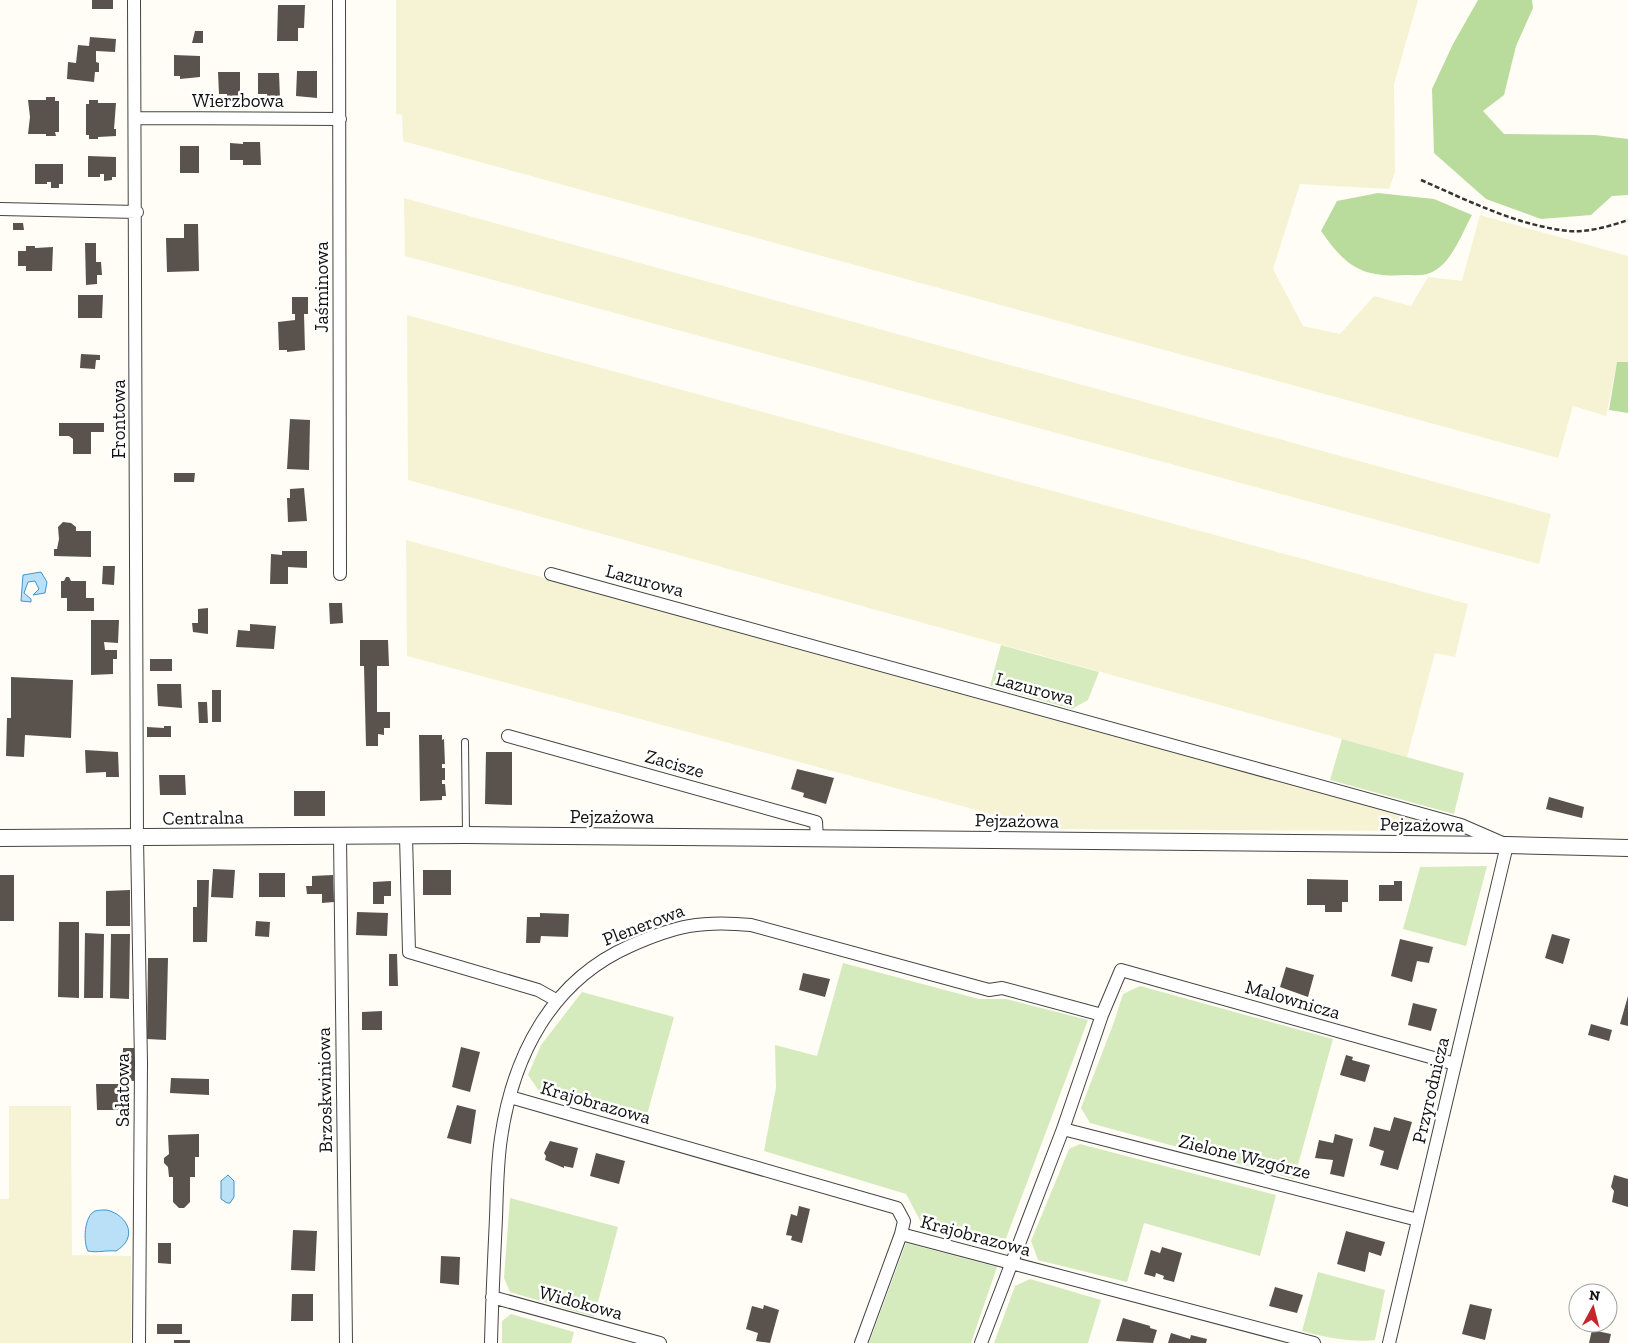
<svg xmlns="http://www.w3.org/2000/svg" width="1628" height="1343" viewBox="0 0 1628 1343" font-family="'Zilla Slab',serif">
  <rect width="100%" height="100%" fill="#fffdf5"/>
  <!-- farmland -->
  <path fill="#f6f3d4" d="M 396,0 L 1418,0 L 1394,84 L 1395,172 L 1389,189 L 1300,184 L 1273,269 L 1303,326 L 1340,334 L 1374,296 L 1411,306 L 1428,277 L 1462,281 L 1480,215 L 1628,256 L 1628,365 L 1617,363 L 1606,416 L 1573,406 L 1558,458 L 403,141 L 402,115 L 396,114 Z
    M 404,198 L 1551,514 L 1539,564 L 405,256 Z
    M 407,315 L 1468,604 L 1455,657 L 1435,653 L 1407,757 L 408,480 Z
    M 406,540 L 1439,823 L 1438,831 L 1047,829 L 407,656 Z
    M 9,1106 L 71,1106 L 72,1255 L 131,1256 L 131,1343 L 0,1343 L 0,1199 L 9,1199 Z"/>
  <!-- green -->
  <path fill="#d5ebbd" d="M 1001,645 L 1099,672 L 1088,700 L 1072,709 L 990,686 Z
    M 1342,739 L 1464,773 L 1454,814 L 1330,780 Z
    M 1487,866 L 1466,946 L 1403,929 L 1420,867 Z
    M 843,963 L 979,999 L 1006,999 L 1088,1020 L 1002,1249 L 923,1226 L 906,1194 L 764,1151 L 776,1088 L 775,1045 L 817,1056 Z
    M 1140,986 L 1333,1039 L 1294,1179 L 1090,1123 L 1081,1108 L 1114,1022 L 1123,994 Z
    M 582,992 L 674,1017 L 645,1122 L 539,1091 L 528,1075 L 541,1045 Z
    M 1080,1144 L 1276,1195 L 1260,1256 L 1144,1223 L 1127,1282 L 1038,1260 L 1031,1241 L 1069,1149 Z
    M 510,1198 L 618,1227 L 594,1317 L 510,1292 L 504,1278 Z
    M 906,1243 L 997,1267 L 971,1343 L 869,1343 Z
    M 1318,1272 L 1385,1290 L 1375,1340 C 1357,1343 1321,1337 1302,1331 Z
    M 1030,1279 L 1101,1300 L 1088,1343 L 994,1343 L 1015,1286 Z
    M 511,1314 L 574,1332 L 571,1343 L 502,1343 L 502,1321 Z"/>
  <!-- forest -->
  <path fill="#b9dc9c" d="M 1478,0 L 1532,0 L 1533,8 L 1516,46 L 1504,95 L 1483,111 L 1504,134 L 1595,135 L 1628,139 L 1628,195 L 1612,196 L 1591,215 L 1541,219 L 1486,199 L 1434,153 L 1432,89 L 1453,44 Z
    M 1378,193 L 1434,199 L 1472,215 C 1462,233 1451,265 1430,273 C 1424,276 1413,275 1407,275 C 1362,278 1346,267 1321,231 L 1337,201 Z
    M 1617,362 L 1628,362 L 1628,413 L 1609,410 Z"/>
  <!-- water -->
  <path fill="#b9e0f7" stroke="#3f96cf" d="M 41,572 L 47,582 L 45,593 L 33,595 L 39,589 L 35,581 L 28,582 L 24,593 L 31,599 L 31,602 L 21,601 L 23,575 Z
    M 228,1175 L 234,1181 L 234,1197 L 230,1203 L 227,1203 L 221,1199 L 221,1181 Z
    M 107,1210 C 129,1216 138,1238 116,1251 C 106,1250 98,1253 88,1251 C 83,1242 84,1216 95,1211 C 98,1210 103,1210 107,1210 Z"/>
  <!-- building -->
  <path fill="#5a524d" d="M 92,0 L 113,0 L 113,9 L 92,9 Z
    M 278,5 L 305,5 L 304,28 L 298,28 L 298,41 L 277,41 Z
    M 195,31 L 203,31 L 203,43 L 192,43 Z
    M 90,37 L 116,39 L 115,52 L 96,51 L 96,62 L 99,63 L 99,72 L 95,72 L 94,82 L 67,79 L 68,62 L 76,63 L 78,45 L 89,46 Z
    M 174,55 L 200,56 L 200,77 L 180,79 L 180,76 L 174,76 Z
    M 297,71 L 317,71 L 317,98 L 296,96 Z
    M 218,72 L 240,72 L 240,98 L 227,97 L 227,94 L 219,94 Z
    M 258,73 L 279,73 L 280,98 L 267,98 L 267,94 L 258,94 Z
    M 46,97 L 55,97 L 55,101 L 59,101 L 59,132 L 55,132 L 56,136 L 46,136 L 46,134 L 28,134 L 30,117 L 28,100 L 46,100 Z
    M 89,100 L 98,100 L 98,103 L 116,103 L 114,129 L 116,129 L 116,136 L 98,137 L 98,139 L 89,139 L 89,135 L 86,135 L 86,104 L 89,104 Z
    M 243,142 L 260,142 L 261,165 L 243,165 L 243,160 L 230,160 L 230,143 L 243,144 Z
    M 180,146 L 199,146 L 199,173 L 180,173 Z
    M 88,156 L 116,157 L 116,177 L 112,177 L 112,180 L 104,181 L 104,174 L 100,174 L 100,177 L 88,177 Z
    M 35,164 L 63,164 L 63,184 L 59,184 L 59,188 L 51,188 L 51,182 L 47,182 L 47,184 L 35,184 Z
    M 13,223 L 23,223 L 24,230 L 13,230 Z
    M 184,224 L 198,224 L 199,271 L 167,272 L 166,238 L 184,238 Z
    M 85,243 L 96,243 L 96,262 L 101,262 L 102,275 L 97,275 L 97,284 L 86,285 Z
    M 26,246 L 35,246 L 35,248 L 53,247 L 52,271 L 26,271 L 26,266 L 18,266 L 18,251 L 26,251 Z
    M 78,295 L 103,295 L 102,318 L 78,318 Z
    M 292,297 L 308,297 L 308,314 L 304,314 L 305,350 L 287,352 L 287,350 L 279,350 L 278,322 L 295,320 L 295,314 L 292,314 Z
    M 81,354 L 100,355 L 100,360 L 96,360 L 95,369 L 80,368 Z
    M 290,419 L 310,420 L 309,470 L 287,469 Z
    M 59,423 L 104,423 L 104,432 L 91,432 L 91,454 L 73,454 L 73,439 L 69,436 L 59,436 Z
    M 174,473 L 195,473 L 194,482 L 174,482 Z
    M 304,488 L 307,521 L 288,522 L 287,498 L 290,498 L 290,489 Z
    M 63,522 L 71,523 L 76,527 L 76,531 L 91,531 L 91,557 L 54,556 L 54,549 L 57,549 L 59,539 L 58,527 Z
    M 282,551 L 307,551 L 307,568 L 288,567 L 288,584 L 270,584 L 271,554 L 282,555 Z
    M 103,566 L 115,566 L 114,585 L 102,584 Z
    M 66,577 L 69,577 L 71,581 L 86,581 L 86,598 L 94,598 L 94,611 L 67,611 L 67,598 L 61,598 L 61,581 L 64,581 Z
    M 329,603 L 342,603 L 343,623 L 330,624 Z
    M 208,608 L 208,634 L 193,632 L 192,623 L 198,623 L 198,609 Z
    M 91,620 L 119,620 L 118,643 L 104,642 L 105,650 L 117,650 L 117,659 L 113,659 L 113,674 L 91,675 Z
    M 250,624 L 276,626 L 274,649 L 236,647 L 238,630 L 250,631 Z
    M 360,640 L 388,640 L 389,666 L 377,666 L 377,712 L 390,712 L 390,728 L 384,728 L 384,735 L 378,734 L 378,746 L 366,746 L 364,666 L 360,666 Z
    M 150,659 L 172,659 L 172,671 L 150,671 Z
    M 11,677 L 73,680 L 71,738 L 25,735 L 24,757 L 6,756 L 7,718 L 11,718 Z
    M 157,684 L 181,684 L 182,708 L 158,706 Z
    M 212,690 L 221,690 L 221,722 L 212,722 Z
    M 198,702 L 207,702 L 208,723 L 199,723 Z
    M 164,726 L 171,726 L 171,737 L 147,737 L 147,727 L 164,728 Z
    M 419,735 L 442,735 L 442,740 L 444,739 L 445,764 L 442,764 L 442,768 L 445,768 L 445,780 L 442,780 L 442,784 L 445,784 L 446,796 L 442,796 L 442,800 L 420,801 Z
    M 85,750 L 118,752 L 119,777 L 106,777 L 106,772 L 86,773 Z
    M 486,752 L 512,752 L 512,805 L 485,804 Z
    M 797,769 L 834,778 L 826,804 L 803,797 L 804,793 L 791,789 Z
    M 159,775 L 185,775 L 186,795 L 160,795 Z
    M 294,791 L 325,791 L 325,816 L 294,816 Z
    M 1549,797 L 1584,807 L 1582,818 L 1546,809 Z
    M 213,869 L 235,870 L 233,898 L 211,897 Z
    M 423,870 L 451,870 L 451,895 L 423,895 Z
    M 259,873 L 285,873 L 285,897 L 259,897 Z
    M 0,875 L 14,875 L 14,921 L 0,921 Z
    M 333,875 L 334,902 L 322,903 L 322,894 L 307,894 L 306,886 L 312,886 L 312,876 Z
    M 1307,879 L 1348,880 L 1348,902 L 1342,902 L 1342,912 L 1325,912 L 1325,905 L 1307,905 Z
    M 197,880 L 209,880 L 207,942 L 193,942 L 193,907 L 197,907 Z
    M 391,881 L 391,896 L 384,896 L 384,904 L 373,904 L 373,882 Z
    M 1394,881 L 1402,881 L 1402,901 L 1379,901 L 1379,885 L 1394,885 Z
    M 130,890 L 130,926 L 106,926 L 106,891 Z
    M 357,912 L 388,913 L 387,936 L 356,935 Z
    M 540,913 L 569,914 L 568,937 L 541,936 L 540,943 L 526,943 L 527,917 L 540,917 Z
    M 256,921 L 270,922 L 269,937 L 255,936 Z
    M 59,922 L 79,922 L 79,998 L 58,997 Z
    M 85,933 L 104,934 L 103,998 L 84,998 Z
    M 111,934 L 130,934 L 129,999 L 110,998 Z
    M 1552,934 L 1570,939 L 1563,964 L 1545,958 Z
    M 1400,939 L 1433,947 L 1429,963 L 1417,961 L 1412,982 L 1391,976 Z
    M 389,954 L 397,954 L 398,986 L 389,986 Z
    M 148,958 L 168,958 L 166,1040 L 147,1039 Z
    M 1286,967 L 1314,975 L 1308,997 L 1280,987 Z
    M 803,973 L 830,979 L 825,997 L 799,990 Z
    M 1628,996 L 1628,1026 L 1620,1024 Z
    M 1413,1003 L 1437,1009 L 1431,1031 L 1408,1025 Z
    M 382,1011 L 382,1030 L 362,1030 L 362,1012 Z
    M 1591,1024 L 1612,1030 L 1609,1041 L 1588,1035 Z
    M 461,1047 L 480,1052 L 470,1092 L 452,1087 Z
    M 123,1048 L 135,1048 L 134,1081 L 122,1080 Z
    M 1346,1055 L 1353,1057 L 1352,1060 L 1370,1065 L 1365,1082 L 1340,1075 Z
    M 171,1078 L 209,1079 L 209,1095 L 170,1093 Z
    M 96,1084 L 127,1084 L 127,1100 L 121,1101 L 127,1101 L 127,1110 L 97,1110 Z
    M 457,1105 L 476,1110 L 471,1144 L 447,1138 Z
    M 1394,1117 L 1412,1122 L 1398,1170 L 1380,1165 L 1384,1151 L 1369,1146 L 1374,1127 L 1390,1131 Z
    M 199,1134 L 199,1157 L 195,1157 L 195,1177 L 190,1177 L 190,1202 L 184,1208 L 179,1208 L 173,1202 L 173,1177 L 169,1177 L 168,1167 L 164,1163 L 164,1158 L 169,1154 L 168,1135 Z
    M 1335,1134 L 1353,1139 L 1344,1177 L 1330,1174 L 1333,1160 L 1315,1158 L 1319,1140 L 1333,1143 Z
    M 550,1141 L 578,1148 L 573,1168 L 564,1166 L 564,1168 L 545,1160 L 546,1156 L 544,1153 Z
    M 596,1153 L 625,1161 L 619,1184 L 590,1176 Z
    M 1614,1175 L 1628,1179 L 1628,1207 L 1612,1202 L 1614,1191 L 1611,1187 Z
    M 799,1206 L 810,1209 L 802,1243 L 791,1240 L 792,1236 L 786,1235 L 791,1214 L 797,1216 Z
    M 293,1230 L 317,1231 L 315,1271 L 291,1270 Z
    M 1346,1231 L 1385,1242 L 1381,1256 L 1369,1252 L 1365,1272 L 1337,1264 Z
    M 158,1243 L 171,1243 L 171,1264 L 158,1263 Z
    M 1162,1247 L 1182,1253 L 1174,1282 L 1163,1279 L 1164,1276 L 1156,1273 L 1155,1277 L 1144,1274 L 1151,1250 L 1160,1253 Z
    M 441,1256 L 460,1257 L 459,1285 L 440,1283 Z
    M 1275,1287 L 1303,1295 L 1297,1313 L 1269,1306 Z
    M 292,1294 L 313,1294 L 313,1321 L 291,1321 Z
    M 1470,1304 L 1492,1309 L 1485,1340 L 1462,1334 Z
    M 764,1305 L 779,1310 L 770,1343 L 756,1341 L 758,1333 L 746,1329 L 752,1306 L 763,1309 Z
    M 1123,1318 L 1150,1326 L 1150,1328 L 1157,1330 L 1153,1343 L 1116,1341 Z
    M 157,1324 L 182,1324 L 182,1334 L 157,1334 Z
    M 1592,1330 L 1611,1334 L 1609,1343 L 1589,1343 Z
    M 1171,1333 L 1190,1339 L 1191,1335 L 1207,1339 L 1206,1343 L 1168,1343 Z
    M 174,1340 L 190,1340 L 190,1343 L 174,1343 Z"/>
  <g fill="none" stroke-linecap="round" stroke-linejoin="round">
    <defs>
      <path id="service" d="M 465,742 L 466,834"/>
      <path id="minor" d="M 134,0 L 137,838 L 141,1063 L 139,1343
        M 339,0 L 340,574
        M 136,118 L 340,119
        M 0,209 L 137,212
        M 551,574 L 1461,825 L 1507,845 L 1389,1343
        M 508,736 L 816,822 L 817,838
        M 340,836 L 346,1343
        M 406,836 L 409,952 L 538,990 L 556,1000
        M 510,1097 L 897,1208 L 904,1221 L 901,1234 L 1314,1343
        M 1063,1129 L 1418,1220
        M 492,1297 L 660,1343
        M 491,1343 C 492,1301 494,1260 496,1218 C 497,1192 497,1165 501,1138 C 513,1056 551,981 630,946 C 675,926 701,920 751,925 L 989,990 L 1002,988 L 1102,1015
        M 861,1343 L 901,1234
        M 981,1343 L 1063,1129 L 1102,1015 L 1121,970 L 1455,1064"/>
      <path id="tertiary" d="M 0,838 L 466,835 L 1507,845 L 1628,848"/>
    </defs>
    <!-- service casing -->
    <use href="#service" stroke="#444" stroke-width="8"/>
    <!-- minor casing -->
    <use href="#minor" stroke="#444" stroke-width="14"/>
    <!-- tertiary casing -->
    <use href="#tertiary" stroke="#444" stroke-width="18"/>
    <!-- path -->
    <path stroke="#333" stroke-width="2.5" stroke-dasharray="5 2.5" stroke-linecap="butt" d="M 1421,180 C 1469,201 1516,225 1568,231 C 1586,233 1611,226 1628,220"/>
    <!-- service -->
    <use href="#service" stroke="#fff" stroke-width="6"/>
    <!-- minor -->
    <use href="#minor" stroke="#fff" stroke-width="12"/>
    <!-- tertiary -->
    <use href="#tertiary" stroke="#fff" stroke-width="16"/>
  </g>
  <g text-anchor="middle" stroke-width="5" stroke-linejoin="round" paint-order="stroke">
    <!-- street labels -->
    <g font-size="19" fill="#111" stroke="#fff">
      <text x="238" y="107">Wierzbowa</text>
      <text transform="translate(321 287) rotate(-90)" y="7">Jaśminowa</text>
      <text transform="translate(118 419) rotate(-90)" y="7">Frontowa</text>
      <text transform="translate(645 580) rotate(15)" y="7">Lazurowa</text>
      <text transform="translate(1035 688) rotate(15)" y="7">Lazurowa</text>
      <text transform="translate(675 763) rotate(16)" y="7">Zacisze</text>
      <text x="612" y="823">Pejzażowa</text>
      <text transform="translate(203 817) rotate(-1)" y="7">Centralna</text>
      <text transform="translate(1017 820) rotate(1)" y="7">Pejzażowa</text>
      <text transform="translate(1422 824) rotate(1)" y="7">Pejzażowa</text>
      <text transform="translate(643 924) rotate(-21)" y="7">Plenerowa</text>
      <text transform="translate(1293 999) rotate(16)" y="7">Malownicza</text>
      <text transform="translate(122 1090) rotate(-90)" y="7">Sałatowa</text>
      <text transform="translate(324 1090) rotate(-91)" y="7">Brzoskwiniowa</text>
      <text transform="translate(1430 1090) rotate(-77)" y="7">Przyrodnicza</text>
      <text transform="translate(596 1102) rotate(16)" y="7">Krajobrazowa</text>
      <text transform="translate(1245 1156) rotate(14)" y="7">Zielone Wzgórze</text>
      <text transform="translate(976 1235) rotate(15)" y="7">Krajobrazowa</text>
      <text transform="translate(581 1302) rotate(15)" y="7">Widokowa</text>
    </g>
  </g>
  <!-- north arrow -->
  <g transform="translate(1593 1308) rotate(7)"><circle r="24" fill="#ffffff" stroke="#a0a0a0"/>
  <path d="M0-4L9 19L0 12L-9 19Z" fill="#c4262e"/>
  <text y="-8" font-size="14" font-weight="bold" text-anchor="middle" fill="#111111">N</text>
  </g>
</svg>
